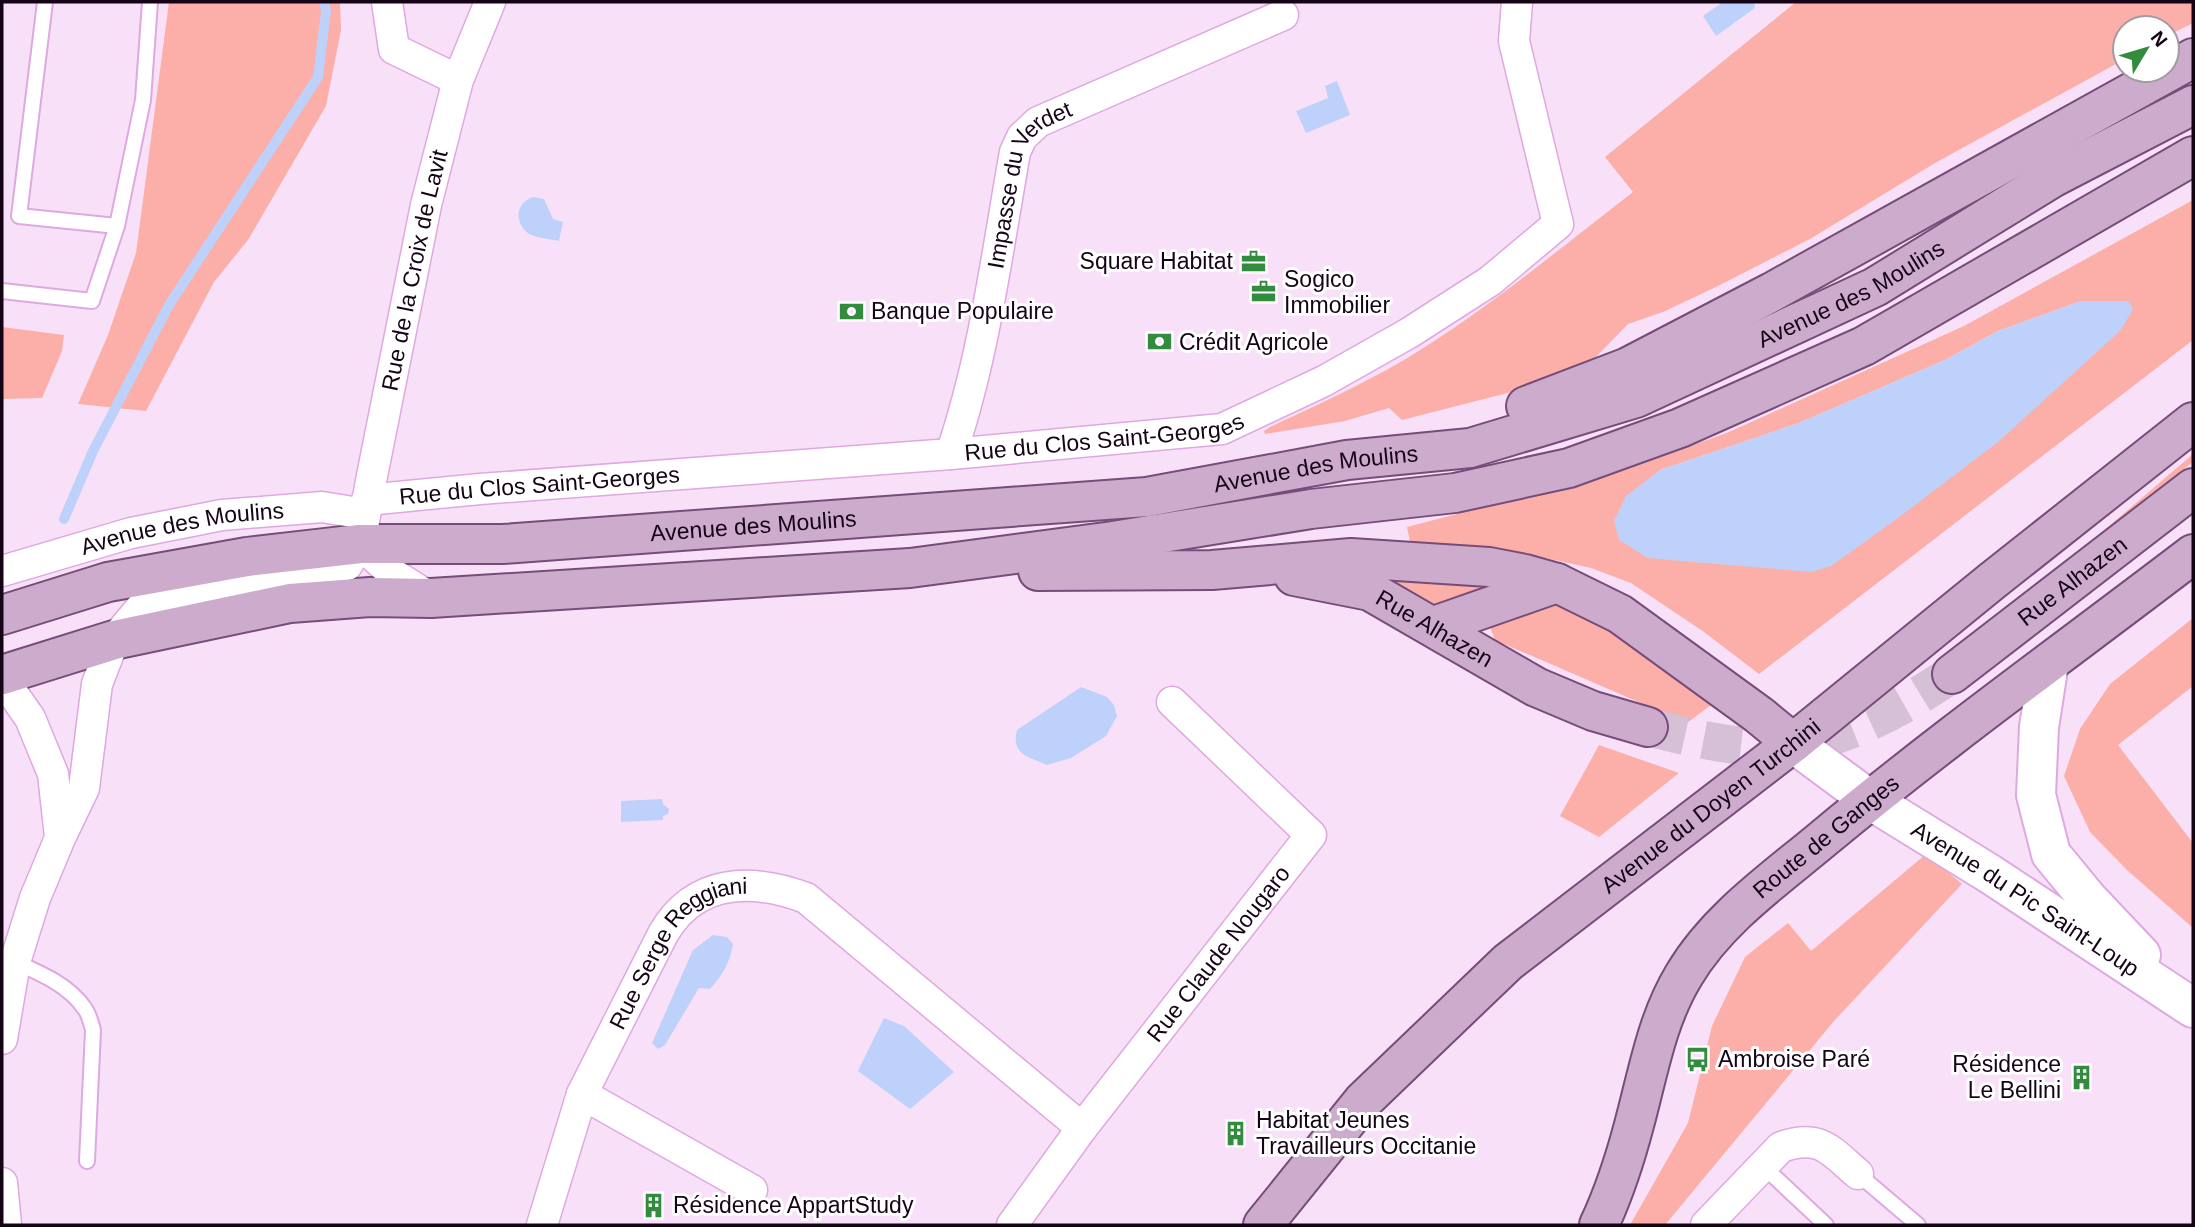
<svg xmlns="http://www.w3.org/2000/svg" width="2195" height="1227" viewBox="0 0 2195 1227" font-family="Arial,sans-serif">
  <rect width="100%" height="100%" fill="#f8e1f8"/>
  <!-- green -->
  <path fill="#fbafa8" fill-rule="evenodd" d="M 169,2 L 340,2 L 341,30 L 326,106 L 248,240 L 214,282 L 146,411 L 78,404 L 108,335 L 136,253 Z
    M 1796,2 L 2193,2 L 2193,23 L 2167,36 L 2167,28 L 2125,28 L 2125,59 L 1935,163 L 1810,239 L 1716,287 L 1663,312 L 1628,324 L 1591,362 L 1535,386 L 1402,420 L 1389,408 L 1345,421 L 1265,434 L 1264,431 L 1270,427 C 1315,406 1361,385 1404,360 C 1485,311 1558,250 1633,192 L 1605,157 Z
    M 2193,200 L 2193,340 L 1759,674 L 1704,632 L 1631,583 L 1591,568 L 1500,548 L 1410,542 L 1407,527 L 1622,471 L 1729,432 L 1964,326 ZM 2081,301 L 1620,540 L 1660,470 L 1799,423 L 1945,360 L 1998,331 Z
    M 2,327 L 64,335 L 62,351 L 42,398 L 2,399 Z
    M 2193,454 L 2193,462 L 2073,557 Z
    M 1389,572 L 1496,586 L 1443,608 L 1394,585 Z
    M 1567,603 L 1715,702 L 1687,723 L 1495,640 L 1488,622 Z
    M 2193,618 L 2193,686 L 2118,745 L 2193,843 L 2193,928 L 2127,870 L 2090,832 L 2064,776 L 2080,729 L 2110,684 Z
    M 1599,745 L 1679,773 L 1599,837 L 1560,816 Z
    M 1926,854 L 1962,884 L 1834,1021 L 1665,1225 L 1630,1225 L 1688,1123 L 1712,1026 L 1745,957 L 1788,923 L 1811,951 Z"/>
  <!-- water -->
  <path fill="#bed1fa" d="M 1723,2 L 1754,2 L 1755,8 L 1716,36 L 1703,16 Z
    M 1337,81 L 1350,115 L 1306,133 L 1296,111 L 1328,98 L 1325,86 Z
    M 533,197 L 544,199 L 553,219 L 563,222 L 559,241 C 550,239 537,238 529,234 C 514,223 515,203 533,197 Z
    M 2081,301 L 2128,301 L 2133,309 L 2121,330 L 1998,442 L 1898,518 L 1831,566 L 1812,572 L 1670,560 L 1648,558 L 1619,540 L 1614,521 L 1626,496 L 1660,470 L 1799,423 L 1945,360 L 1998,331 Z
    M 1081,687 L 1107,697 L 1114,705 L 1117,716 L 1106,736 L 1071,758 L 1047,765 C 1028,756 1011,755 1017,730 Z
    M 662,799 L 663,804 L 669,809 L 668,814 L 663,816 L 663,820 L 621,822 L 621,801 Z
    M 713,935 L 727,937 L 733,944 C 730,962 723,975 710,989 L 699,988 L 665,1045 L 658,1049 L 652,1043 L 693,950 Z
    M 884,1018 L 904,1026 L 954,1072 L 910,1109 L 858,1071 Z"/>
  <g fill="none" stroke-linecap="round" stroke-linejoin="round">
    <!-- stream -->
    <path stroke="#bed1fa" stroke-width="10" d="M 64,519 L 93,451 L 169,305 L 318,77 L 326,11 L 324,2"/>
    <!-- primary-tunnel -->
    <path stroke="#d6c0d6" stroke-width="38" stroke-dasharray="38 19" stroke-linecap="butt" d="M 1648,727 C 1683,736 1718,744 1754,747 C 1827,751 1894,713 1952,674"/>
    <defs>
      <path id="lane" d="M 45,2 L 19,216 L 117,226 L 143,100 L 150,2
        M 2,291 L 92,301 L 117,226
        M 15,962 C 40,973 69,985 85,1009 C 89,1014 91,1023 93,1030 L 87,1161
        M 1763,1166 L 1826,1225
        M 1858,1174 L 1918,1225"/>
      <g id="street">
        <path d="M 387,2 L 394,49 L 458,80"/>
        <path id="s1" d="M 951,454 C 984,357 997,253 1015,152 L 1022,137 L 1038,122 L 1283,15"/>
        <path id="s2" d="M 367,500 L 480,489 L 951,454 L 1222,429 L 1324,381 L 1409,333 L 1490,281 L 1558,224 L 1514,41 L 1517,2"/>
        <path d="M 360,544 L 393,574 L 431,598"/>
        <path id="s3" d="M 2,571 L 131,533 L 222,515 L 322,507 L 365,514"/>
        <path d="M 2,678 L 30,718 L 53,774 L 60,837"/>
        <path id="s4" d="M 2,1039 L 15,962 L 35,898 L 60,838 L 84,788 L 97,684 L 114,640 L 144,604 L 347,565 L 360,544 L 371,481 L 426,205 L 458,80 L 490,2"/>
        <path d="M 582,1094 L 752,1190"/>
        <path d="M 2,1183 L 6,1225"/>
        <path id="s5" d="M 542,1225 L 582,1094 L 663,934 C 695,878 752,878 806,898 L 1082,1128"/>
        <path id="s6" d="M 1012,1225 L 1082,1128 L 1311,835 L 1172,702"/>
        <path d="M 1706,1225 L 1781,1147 C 1820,1133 1831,1151 1858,1174"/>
      </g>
      <g id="secondary">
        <path d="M 2049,663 L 2039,727 L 2036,795 L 2051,854 L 2088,899 L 2141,955"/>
        <path id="s7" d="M 1793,743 L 1870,800 L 1990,874 L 2193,1008"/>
      </g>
      <g id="primary">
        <path d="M 1526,406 L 1628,367 L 1772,292 L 2193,58"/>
        <path d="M 1038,571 L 1212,570 L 1351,558 L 1489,567 L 1525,574 L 1557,583 L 1620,614 L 1759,715 L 1793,743"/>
        <path id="s8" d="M 1294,576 L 1370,591 L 1536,687 L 1593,711 L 1648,727"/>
        <path id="s9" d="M 2,615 L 108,582 L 247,557 L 360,544 L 503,544 L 1147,497 L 1347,460 L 1470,448 L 1636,398 L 1875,287 L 2052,178 L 2193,105"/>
        <path d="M 1434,626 L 1557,583"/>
        <path id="s10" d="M 1952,674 L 2193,488"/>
        <path d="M 2,675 L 114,640 L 290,603 L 370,597 L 431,598 L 910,568 L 1113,541 L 1311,509 L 1455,493 L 1569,468 L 1680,428 L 1864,346 L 2193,156"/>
        <path id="s11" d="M 1263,1225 L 1363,1101 L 1508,962 L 1793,743 L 1992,581 L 2193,422"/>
        <path id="s12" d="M 1599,1225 C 1614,1193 1625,1159 1634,1125 C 1648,1074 1656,1021 1684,975 C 1717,919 1775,879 1824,838 C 1943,739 2070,648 2193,554"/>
      </g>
    </defs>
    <!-- lane casing -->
    <use href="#lane" stroke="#dfa8e1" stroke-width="18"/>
    <!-- street casing -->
    <use href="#street" stroke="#dfa8e1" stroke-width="33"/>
    <!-- secondary casing -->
    <use href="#secondary" stroke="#dfa8e1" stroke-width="42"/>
    <!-- primary casing -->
    <use href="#primary" stroke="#764c78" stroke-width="42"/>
    <!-- lane -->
    <use href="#lane" stroke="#fff" stroke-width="14"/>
    <!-- street -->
    <use href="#street" stroke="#fff" stroke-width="30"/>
    <!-- secondary -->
    <use href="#secondary" stroke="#fff" stroke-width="38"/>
    <!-- primary -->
    <use href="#primary" stroke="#ccabcd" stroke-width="38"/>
  </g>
  <!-- icons -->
  <defs>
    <symbol id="office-bare" viewBox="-9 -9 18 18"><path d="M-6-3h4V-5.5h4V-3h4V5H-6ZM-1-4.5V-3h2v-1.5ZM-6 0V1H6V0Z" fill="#338c3d" stroke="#fff" stroke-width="2.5" paint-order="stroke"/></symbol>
    <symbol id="bank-bare" viewBox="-9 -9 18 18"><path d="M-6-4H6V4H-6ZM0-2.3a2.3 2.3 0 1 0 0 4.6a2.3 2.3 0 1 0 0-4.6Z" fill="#338c3d" stroke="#fff" stroke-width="2.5" paint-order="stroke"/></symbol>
    <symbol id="bus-bare" viewBox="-9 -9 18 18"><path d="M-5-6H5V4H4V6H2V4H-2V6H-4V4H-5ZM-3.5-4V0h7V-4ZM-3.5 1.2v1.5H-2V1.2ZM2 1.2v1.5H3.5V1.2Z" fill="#338c3d" stroke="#fff" stroke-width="2.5" paint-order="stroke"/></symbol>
    <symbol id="building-bare" viewBox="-9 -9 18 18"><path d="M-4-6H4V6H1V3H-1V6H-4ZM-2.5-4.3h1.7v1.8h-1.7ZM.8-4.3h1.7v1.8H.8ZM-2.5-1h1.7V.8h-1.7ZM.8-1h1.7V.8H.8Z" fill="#338c3d" stroke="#fff" stroke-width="2.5" paint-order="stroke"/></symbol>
  </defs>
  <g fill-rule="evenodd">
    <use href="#office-bare" x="1236" y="244" width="35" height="35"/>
    <use href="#office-bare" x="1246" y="274" width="35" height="35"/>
    <use href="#bank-bare" x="834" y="294" width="35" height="35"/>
    <use href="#bank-bare" x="1142" y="324" width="35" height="35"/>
    <use href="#bus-bare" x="1680" y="1042" width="35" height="35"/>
    <use href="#building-bare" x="2064" y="1060" width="35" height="35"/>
    <use href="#building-bare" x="1218" y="1116" width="35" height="35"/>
    <use href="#building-bare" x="636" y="1188" width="35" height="35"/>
  </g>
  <g text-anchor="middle" stroke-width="6" stroke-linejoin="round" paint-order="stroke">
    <!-- street labels -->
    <g font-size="23" fill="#150416" stroke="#fff">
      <text dy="8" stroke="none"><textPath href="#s1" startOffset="287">Impasse du Verdet</textPath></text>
      <text dy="8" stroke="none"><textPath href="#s4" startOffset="975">Rue de la Croix de Lavit</textPath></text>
      <text dy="8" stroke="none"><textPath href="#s9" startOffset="1894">Avenue des Moulins</textPath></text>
      <text dy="8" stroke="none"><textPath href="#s2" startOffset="740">Rue du Clos Saint-Georges</textPath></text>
      <text dy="8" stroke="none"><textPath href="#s9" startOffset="1326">Avenue des Moulins</textPath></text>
      <text dy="8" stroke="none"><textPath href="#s2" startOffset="173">Rue du Clos Saint-Georges</textPath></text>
      <text dy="8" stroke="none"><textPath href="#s9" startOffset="760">Avenue des Moulins</textPath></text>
      <text dy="8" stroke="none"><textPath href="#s3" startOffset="186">Avenue des Moulins</textPath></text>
      <text dy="8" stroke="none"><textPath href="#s10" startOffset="152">Rue Alhazen</textPath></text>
      <text dy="8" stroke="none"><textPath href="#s8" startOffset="152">Rue Alhazen</textPath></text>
      <text dy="8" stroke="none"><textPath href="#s11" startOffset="616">Avenue du Doyen Turchini</textPath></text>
      <text dy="8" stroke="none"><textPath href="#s12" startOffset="464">Route de Ganges</textPath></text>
      <text dy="8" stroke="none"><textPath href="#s7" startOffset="280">Avenue du Pic Saint-Loup</textPath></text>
      <text dy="8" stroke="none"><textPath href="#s6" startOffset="341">Rue Claude Nougaro</textPath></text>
      <text dy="8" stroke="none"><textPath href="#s5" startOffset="315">Rue Serge Reggiani</textPath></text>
    </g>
    <!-- poi labels -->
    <g font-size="23" fill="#150416" stroke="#fff" text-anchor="start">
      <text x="1233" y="269" text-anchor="end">Square Habitat</text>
      <text x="1284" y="287">Sogico<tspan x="1284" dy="26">Immobilier</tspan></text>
      <text x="871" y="319">Banque Populaire</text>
      <text x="1179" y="350">Crédit Agricole</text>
      <text x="1718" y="1067">Ambroise Paré</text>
      <text x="2061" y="1072" text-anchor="end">Résidence<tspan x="2061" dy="26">Le Bellini</tspan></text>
      <text x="1256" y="1128">Habitat Jeunes<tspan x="1256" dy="26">Travailleurs Occitanie</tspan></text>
      <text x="673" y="1213">Résidence AppartStudy</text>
    </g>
  </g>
  <!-- border -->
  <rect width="2195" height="1227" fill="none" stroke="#150416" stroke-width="7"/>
  <!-- north arrow -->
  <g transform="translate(2146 49) rotate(52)"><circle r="33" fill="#ffffff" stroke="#a19ba2" stroke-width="2"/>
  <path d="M0-5L12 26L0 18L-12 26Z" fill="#338c3d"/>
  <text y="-10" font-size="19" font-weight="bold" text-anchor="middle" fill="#150416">N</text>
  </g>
</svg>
